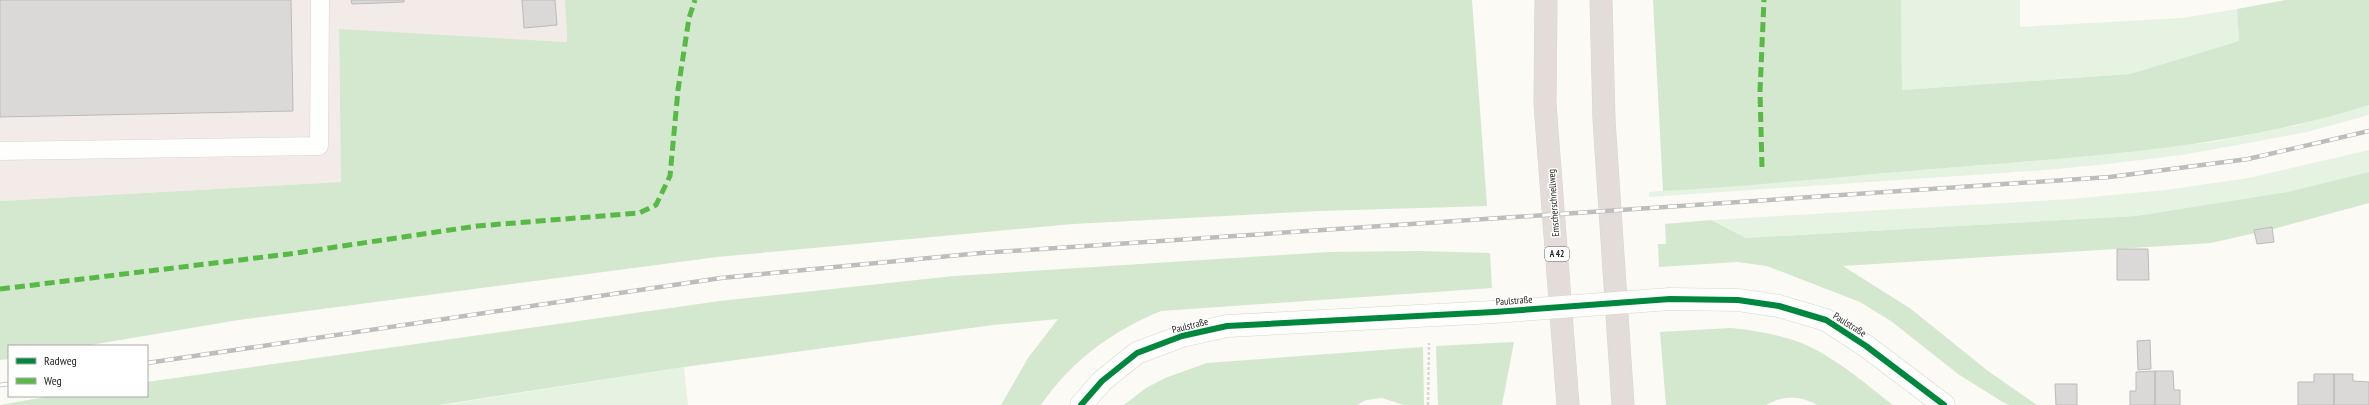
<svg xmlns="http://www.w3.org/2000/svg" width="2369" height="405" viewBox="0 0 2369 405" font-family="'PT Sans Narrow',sans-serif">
  <rect width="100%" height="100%" fill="#fbfaf4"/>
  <!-- industrial -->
  <path fill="#f3ebe8" d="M 0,0 L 565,0 L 567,42 L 339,30 L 341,182 L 0,201 Z"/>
  <!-- green -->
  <path fill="#e7f3e2" d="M 1901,0 L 2020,0 L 2020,27 L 2182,18 L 2237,9 L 2239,41 L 2130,74 L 1902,90 Z
    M 2369,105 L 2369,115 L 2307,132 L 2243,144 L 2182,155 L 2099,165 L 2045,170 L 1649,197 L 1649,192 L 2031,161 L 2213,142 L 2298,125 Z
    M 2369,150 L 2369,172 L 2287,192 L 2136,216 L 1746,238 L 1711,220 L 2071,199 L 2166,190 L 2248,178 Z
    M 684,367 L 688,405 L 443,405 Z"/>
  <!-- forest -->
  <path fill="#d4e7cf" d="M 565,0 L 1472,0 L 1487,206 L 1319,211 L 1073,224 L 717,257 L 238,320 L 85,346 L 9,346 L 9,359 L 0,360 L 0,201 L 341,182 L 339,29 L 567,42 Z
    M 1653,0 L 1901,0 L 1902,90 L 2130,74 L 2239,41 L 2237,9 L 2285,0 L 2369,0 L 2369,105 C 2240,146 2104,155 1970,166 C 1867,174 1765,185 1663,191 Z
    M 2369,172 L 2369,203 L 2273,229 L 2255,230 L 2255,233 L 2211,243 L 1843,266 L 1911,309 L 1988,371 L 2037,405 L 2009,405 L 2001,401 L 1958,374 L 1891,321 L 1860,302 L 1767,266 L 1737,262 L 1659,267 L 1658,244 L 1666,244 L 1665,224 L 1711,220 L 1746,238 L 2136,216 L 2287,192 Z
    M 1419,251 L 1490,253 L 1492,288 L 1161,311 C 1112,331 1071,361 1041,405 L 1001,405 L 1028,358 L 1058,319 L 993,325 L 684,367 L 439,405 L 0,405 L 51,396 L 147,396 L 147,382 L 720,301 L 954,276 L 1328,252 Z
    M 1730,328 C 1753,330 1775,334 1796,341 C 1832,354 1863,382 1893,405 L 1817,405 C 1800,395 1784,395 1766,405 L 1666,405 L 1660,332 Z
    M 1514,342 L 1502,405 L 1438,405 L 1436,346 Z
    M 1423,347 L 1424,405 L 1404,405 L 1382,398 L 1366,400 L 1357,405 L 1124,405 L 1146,388 L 1165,378 L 1207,363 Z"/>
  <!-- building -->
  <path fill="#dbd9d8" stroke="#bcbab9" d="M 0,0 L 291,0 L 293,111 L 0,117 Z
    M 351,0 L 404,0 L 404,2 L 352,4 Z
    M 522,0 L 555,0 L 557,25 L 524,28 Z
    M 2272,227 L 2274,242 L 2257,244 L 2254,230 Z
    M 2117,249 L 2148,249 L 2149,280 L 2117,280 Z
    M 2150,340 L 2151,369 L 2138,370 L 2137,341 Z
    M 2155,371 L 2173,371 L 2174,390 L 2180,390 L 2180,405 L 2155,405 Z
    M 2155,371 L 2155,405 L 2130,405 L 2130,391 L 2136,391 L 2136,372 Z
    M 2314,374 L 2334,374 L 2334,405 L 2298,405 L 2298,382 L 2314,382 Z
    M 2334,374 L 2353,374 L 2353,381 L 2369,382 L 2369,405 L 2334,405 Z
    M 2055,384 L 2077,384 L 2077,405 L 2056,405 Z"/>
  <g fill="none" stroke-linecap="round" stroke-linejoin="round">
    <defs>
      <path id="lane" d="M 0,151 L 319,146 L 320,0"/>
      <path id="street" d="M 1670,299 L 1738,300 L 1779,306 L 1826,320 L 1866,346 L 1944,405
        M 1081,405 L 1102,381 L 1137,353 L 1182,336 L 1227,326 L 1494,312"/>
      <path id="highway" d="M 1546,0 L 1545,104 L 1568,405
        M 1601,0 L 1604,120 L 1623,405"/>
    </defs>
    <!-- lane casing -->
    <use href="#lane" stroke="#d7d6d2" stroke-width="19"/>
    <!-- street casing -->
    <use href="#street" stroke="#d7d6d2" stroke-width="23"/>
    <!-- highway casing -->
    <use href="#highway" stroke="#d6d6d3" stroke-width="23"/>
    <!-- path -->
    <path stroke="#d9d8d6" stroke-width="2.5" stroke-dasharray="3 2" stroke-linecap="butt" d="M 1428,405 L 1429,343"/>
    <!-- lane -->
    <use href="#lane" stroke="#fefefd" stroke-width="18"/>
    <!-- street -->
    <use href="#street" stroke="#fefefd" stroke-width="22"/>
    <!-- highway -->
    <use href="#highway" stroke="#e4dcd9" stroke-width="22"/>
    <defs>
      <path id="rail" d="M 147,363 L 721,278 L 981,253 L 2110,177 L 2248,159 L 2369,131
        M 0,385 L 9,384"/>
    </defs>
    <!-- rail casing -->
    <use href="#rail" stroke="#bdbdbc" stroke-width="4.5"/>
    <!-- rail -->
    <use href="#rail" stroke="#fff" stroke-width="3" stroke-dasharray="9" stroke-linecap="butt"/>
    <defs>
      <path id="street-bridge" d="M 1494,312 L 1670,299"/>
    </defs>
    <!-- street-bridge casing -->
    <use href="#street-bridge" stroke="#d7d6d2" stroke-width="23" stroke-linecap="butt"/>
    <!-- street-bridge -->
    <use href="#street-bridge" stroke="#fefefd" stroke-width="22"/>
    <!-- quiet -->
    <path stroke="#58b947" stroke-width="5" stroke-dasharray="10 5" stroke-linecap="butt" d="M 1762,167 L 1760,91 L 1764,0
      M 0,289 L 289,254 L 477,226 L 639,213 L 656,205 L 670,176 L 678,90 L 689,18 L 695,0"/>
    <defs>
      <path id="cycleway" d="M 1081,405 L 1102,381 L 1137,353 L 1182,336 L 1227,326 L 1494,312 L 1670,299 L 1738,300 L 1779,306 L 1826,320 L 1866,346 L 1944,405"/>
    </defs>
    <!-- cycleway casing -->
    <use href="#cycleway" stroke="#fff" stroke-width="8"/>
    <!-- cycleway -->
    <use href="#cycleway" stroke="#00873e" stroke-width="6"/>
  </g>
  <g text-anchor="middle" stroke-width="3" stroke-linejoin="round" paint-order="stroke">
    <!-- shield labels -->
    <rect fill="#fff" stroke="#676664" stroke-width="1" x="1545" y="247" width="24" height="14" rx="3"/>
    <g font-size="9" font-weight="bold" fill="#262522">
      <text x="1557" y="257">A 42</text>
    </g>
    <!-- street labels -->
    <g font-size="10" fill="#262522" stroke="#fff">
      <text transform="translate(1553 203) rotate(-94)" y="4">Emscherschnellweg</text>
      <text transform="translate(1514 300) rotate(-4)" y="4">Paulstraße</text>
      <text transform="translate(1850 324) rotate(32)" y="4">Paulstraße</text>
      <text transform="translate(1190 325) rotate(-14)" y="4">Paulstraße</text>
    </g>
  </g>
  <!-- legend -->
  <rect x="8" y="345" width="140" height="52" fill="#ffffff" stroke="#a8a8a7"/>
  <rect x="16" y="358" width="20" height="6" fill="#00873e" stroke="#a8a8a7"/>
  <text x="44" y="365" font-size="12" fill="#262522">Radweg</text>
  <rect x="16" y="378" width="20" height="6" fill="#58b947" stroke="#a8a8a7"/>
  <text x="44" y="385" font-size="12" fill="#262522">Weg</text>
</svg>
